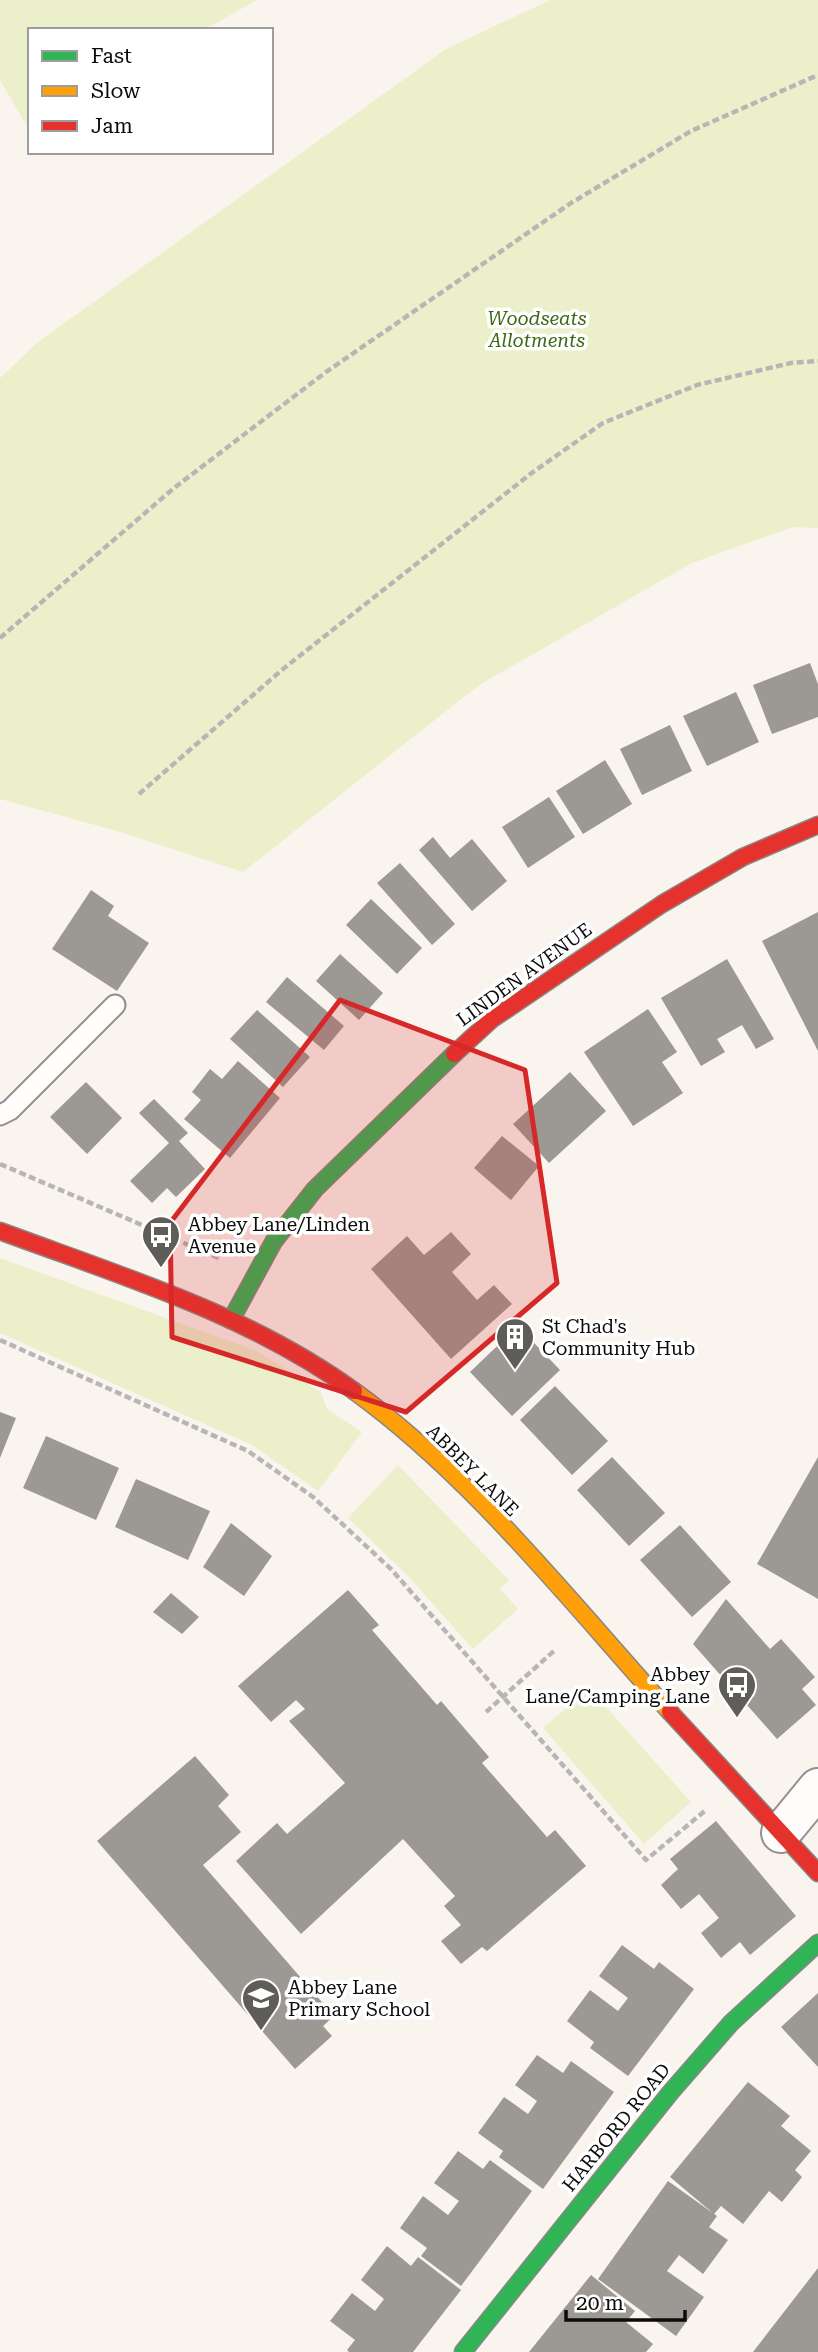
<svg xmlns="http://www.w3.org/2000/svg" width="818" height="2352" viewBox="0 0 818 2352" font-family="'Roboto Serif',serif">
  <rect width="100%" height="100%" fill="#faf4ee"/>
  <!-- green -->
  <path fill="#ebf0cb" d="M 0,0 L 257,0 L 204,30 L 30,30 L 28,128 L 0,80 Z
    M 550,0 L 818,0 L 818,528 L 793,527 L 692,563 L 479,685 L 243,872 L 117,831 L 0,799 L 0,378 L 38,342 L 446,49 Z
    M 0,1258 L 257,1351 L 321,1392 L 327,1409 L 362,1432 L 318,1491 L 252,1445 L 0,1333 Z
    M 398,1465 L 509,1580 L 500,1589 L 518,1609 L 473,1649 L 408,1576 L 348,1518 Z
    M 589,1688 L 691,1802 L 644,1844 L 543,1728 Z"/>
  <!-- building -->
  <path fill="#9c9894" d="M 810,663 L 818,684 L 818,717 L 772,734 L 753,685 Z
    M 736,692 L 759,742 L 707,766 L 683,716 Z
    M 670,725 L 692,771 L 642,795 L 620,749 Z
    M 605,760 L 632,804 L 583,834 L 556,791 Z
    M 549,797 L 575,837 L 528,868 L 502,827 Z
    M 433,837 L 450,858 L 472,839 L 507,881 L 472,911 L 419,850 Z
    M 400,863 L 455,924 L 432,945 L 377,883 Z
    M 91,890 L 114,906 L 108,916 L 149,943 L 117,991 L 52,949 Z
    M 371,899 L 422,948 L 397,974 L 346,925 Z
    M 818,912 L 818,1051 L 762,941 Z
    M 340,954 L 383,993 L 359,1020 L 316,981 Z
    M 727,959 L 774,1039 L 756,1049 L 742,1025 L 717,1039 L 725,1052 L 701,1066 L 661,998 Z
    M 287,977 L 344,1026 L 324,1050 L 266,1002 Z
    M 648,1009 L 677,1052 L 662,1062 L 683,1093 L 633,1126 L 584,1052 Z
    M 257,1010 L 310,1057 L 283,1087 L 230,1039 Z
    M 238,1061 L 280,1098 L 230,1158 L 184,1119 L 201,1100 L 192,1092 L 210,1069 L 222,1079 Z
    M 570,1072 L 606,1111 L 549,1163 L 513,1124 Z
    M 86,1082 L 122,1118 L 87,1154 L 50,1117 Z
    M 154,1099 L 188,1133 L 179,1141 L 205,1169 L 176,1197 L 167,1188 L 152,1203 L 130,1181 L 169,1143 L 139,1113 Z
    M 502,1136 L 539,1166 L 511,1200 L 474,1168 Z
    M 451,1232 L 471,1254 L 452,1272 L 477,1300 L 494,1285 L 512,1304 L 451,1359 L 371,1269 L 407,1236 L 424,1255 Z
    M 518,1326 L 560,1370 L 512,1416 L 470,1372 Z
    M 555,1386 L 608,1441 L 572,1475 L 520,1420 Z
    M 0,1412 L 16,1418 L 0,1458 Z
    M 46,1436 L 119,1468 L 96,1520 L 23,1488 Z
    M 612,1457 L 665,1513 L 629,1546 L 577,1490 Z
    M 818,1457 L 818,1599 L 757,1564 Z
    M 136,1479 L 210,1511 L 188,1560 L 115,1527 Z
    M 231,1523 L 272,1556 L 244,1596 L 203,1567 Z
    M 680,1525 L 731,1582 L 692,1617 L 640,1560 Z
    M 348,1590 L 379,1625 L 372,1630 L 437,1705 L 441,1701 L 489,1757 L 482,1763 L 547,1837 L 555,1830 L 586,1866 L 487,1951 L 482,1947 L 461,1964 L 441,1941 L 461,1925 L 444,1906 L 455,1896 L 403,1839 L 301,1934 L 236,1861 L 277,1823 L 287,1834 L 345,1783 L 289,1721 L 305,1709 L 296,1700 L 271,1722 L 238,1686 Z
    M 171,1593 L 199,1617 L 182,1634 L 153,1612 Z
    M 726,1599 L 770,1649 L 781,1639 L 815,1677 L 802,1689 L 816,1705 L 777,1739 L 693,1644 Z
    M 195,1756 L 229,1795 L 218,1806 L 241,1832 L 203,1865 L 334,2016 L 323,2026 L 332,2036 L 295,2069 L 97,1841 Z
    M 716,1821 L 796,1916 L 750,1955 L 740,1942 L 721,1958 L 701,1933 L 719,1918 L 699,1894 L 681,1909 L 661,1885 L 678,1869 L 670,1859 Z
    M 622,1945 L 654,1969 L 659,1962 L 694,1989 L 628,2076 L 590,2048 L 594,2042 L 567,2021 L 590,1990 L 618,2011 L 628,1998 L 599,1976 Z
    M 818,1993 L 818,2067 L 781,2027 Z
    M 537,2055 L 563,2073 L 571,2061 L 614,2092 L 543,2189 L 499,2157 L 503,2151 L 478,2133 L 504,2097 L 528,2114 L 537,2101 L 515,2085 Z
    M 748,2082 L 790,2116 L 781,2126 L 811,2151 L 795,2170 L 802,2177 L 782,2202 L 769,2191 L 743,2224 L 721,2206 L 714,2214 L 670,2177 Z
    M 458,2151 L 483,2169 L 490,2160 L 532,2191 L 461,2286 L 421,2256 L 427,2248 L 400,2228 L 423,2196 L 448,2215 L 459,2201 L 434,2183 Z
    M 668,2181 L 717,2216 L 709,2227 L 728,2240 L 703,2274 L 679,2255 L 667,2271 L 704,2297 L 676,2336 L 598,2279 Z
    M 387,2246 L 411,2266 L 418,2257 L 461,2290 L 413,2352 L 349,2352 L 347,2350 L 355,2340 L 330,2321 L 352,2293 L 375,2311 L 384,2299 L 361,2280 Z
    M 818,2268 L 818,2352 L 753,2352 Z
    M 591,2275 L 635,2311 L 626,2322 L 653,2344 L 646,2352 L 529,2352 Z"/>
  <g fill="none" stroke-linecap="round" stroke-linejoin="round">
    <defs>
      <path id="lane" d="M 0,1115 L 10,1110 L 115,1005"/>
      <path id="street" d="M 781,1833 L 818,1788"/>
      <path id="fast" d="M 231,1320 L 274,1241 L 315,1189 L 454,1054
        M 463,2352 L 670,2093 L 731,2023 L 818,1943"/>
      <path id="slow" d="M 354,1391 C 472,1476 572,1604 670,1712"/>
      <path id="jam" d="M 454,1054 L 491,1020 L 662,904 L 743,857 L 818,825
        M 0,1231 C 121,1276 248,1314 354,1391
        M 670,1712 L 818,1873"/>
    </defs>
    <!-- lane casing -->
    <use href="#lane" stroke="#93908d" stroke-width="23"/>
    <!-- street casing -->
    <use href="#street" stroke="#93908d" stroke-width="42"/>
    <!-- fast casing -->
    <use href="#fast" stroke="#898784" stroke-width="19"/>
    <!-- slow casing -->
    <use href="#slow" stroke="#898784" stroke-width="19"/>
    <!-- jam casing -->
    <use href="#jam" stroke="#898784" stroke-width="19"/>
    <!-- path -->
    <path stroke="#b7b6b5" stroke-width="4.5" stroke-dasharray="7 3.5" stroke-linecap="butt" d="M 0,638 L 174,488 L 326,372 L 571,203 L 691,131 L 818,75
      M 139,794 L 283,669 L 533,472 L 603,423 L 697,385 L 791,363 L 818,361
      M 0,1164 L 221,1259
      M 0,1340 L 248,1451 L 313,1497 L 391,1569 L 646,1860 L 707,1809
      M 486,1712 L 555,1650"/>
    <!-- lane -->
    <use href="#lane" stroke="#fefdfc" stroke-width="19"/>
    <!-- street -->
    <use href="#street" stroke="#fefdfc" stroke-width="38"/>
    <!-- fast -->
    <use href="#fast" stroke="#30b455" stroke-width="16"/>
    <!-- slow -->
    <use href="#slow" stroke="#ff9f0a" stroke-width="16"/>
    <!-- jam -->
    <use href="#jam" stroke="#e5322d" stroke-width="16"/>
  </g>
  <!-- marked area -->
  <path fill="#d62828" fill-opacity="0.2" stroke="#d62828" stroke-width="5" stroke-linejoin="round" d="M 340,1000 L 525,1070 L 557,1283 L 406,1412 L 172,1337 L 170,1223 Z"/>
  <!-- icons -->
  <defs>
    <symbol id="bus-pin" viewBox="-11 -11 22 30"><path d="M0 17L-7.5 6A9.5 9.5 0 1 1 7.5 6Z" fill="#5f5d5a" stroke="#fff"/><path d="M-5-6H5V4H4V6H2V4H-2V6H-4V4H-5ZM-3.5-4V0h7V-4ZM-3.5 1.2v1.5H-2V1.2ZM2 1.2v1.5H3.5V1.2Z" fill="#fff"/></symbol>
    <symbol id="building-pin" viewBox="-11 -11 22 30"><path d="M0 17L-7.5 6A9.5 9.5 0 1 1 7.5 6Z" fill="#5f5d5a" stroke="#fff"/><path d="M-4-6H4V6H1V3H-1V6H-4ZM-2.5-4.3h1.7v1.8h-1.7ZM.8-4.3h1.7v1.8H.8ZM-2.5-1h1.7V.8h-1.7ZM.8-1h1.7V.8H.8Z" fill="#fff"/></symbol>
    <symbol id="school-pin" viewBox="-11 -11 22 30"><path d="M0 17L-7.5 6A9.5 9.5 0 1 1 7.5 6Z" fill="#5f5d5a" stroke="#fff"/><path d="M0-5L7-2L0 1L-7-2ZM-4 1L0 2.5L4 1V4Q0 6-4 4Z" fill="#fff"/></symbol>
  </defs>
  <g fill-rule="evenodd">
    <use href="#bus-pin" x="139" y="1213" width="44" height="60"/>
    <use href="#building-pin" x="493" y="1315" width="44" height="60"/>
    <use href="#bus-pin" x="715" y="1663" width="44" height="60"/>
    <use href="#school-pin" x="239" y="1976" width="44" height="60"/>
  </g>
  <g text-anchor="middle" stroke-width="7" stroke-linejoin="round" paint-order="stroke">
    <!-- park labels -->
    <g font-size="19" font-style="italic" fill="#3c6916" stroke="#fff">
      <text x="537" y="325">Woodseats<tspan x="537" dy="22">Allotments</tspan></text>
    </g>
    <!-- street labels -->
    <g font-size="19" fill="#0b0b0b" stroke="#fff">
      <text transform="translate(524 974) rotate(-36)" y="7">LINDEN AVENUE</text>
      <text transform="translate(473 1470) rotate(45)" y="7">ABBEY LANE</text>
      <text transform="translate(616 2127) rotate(-51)" y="7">HARBORD ROAD</text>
    </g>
    <!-- poi labels -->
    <g font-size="19" fill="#0b0b0b" stroke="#fff" text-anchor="start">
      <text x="188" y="1231">Abbey Lane/Linden<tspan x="188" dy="22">Avenue</tspan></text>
      <text x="542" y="1333">St Chad's<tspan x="542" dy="22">Community Hub</tspan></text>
      <text x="710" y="1681" text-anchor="end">Abbey<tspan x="710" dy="22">Lane/Camping Lane</tspan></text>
      <text x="288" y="1994">Abbey Lane<tspan x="288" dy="22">Primary School</tspan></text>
    </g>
  </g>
  <!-- legend -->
  <rect x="28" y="28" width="245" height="126" fill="#ffffff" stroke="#9d9d9d" stroke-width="2"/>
  <rect x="42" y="51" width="35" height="10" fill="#30b455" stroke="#9d9d9d" stroke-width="2"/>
  <text x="91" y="63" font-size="21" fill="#0b0b0b">Fast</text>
  <rect x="42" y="86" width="35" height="10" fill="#ff9f0a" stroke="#9d9d9d" stroke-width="2"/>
  <text x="91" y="98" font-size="21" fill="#0b0b0b">Slow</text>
  <rect x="42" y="121" width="35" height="10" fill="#e5322d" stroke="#9d9d9d" stroke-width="2"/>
  <text x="91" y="133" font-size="21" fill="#0b0b0b">Jam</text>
  <!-- scale -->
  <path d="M566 2310v10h119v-10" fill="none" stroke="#0b0b0b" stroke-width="3.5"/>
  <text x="576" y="2310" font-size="21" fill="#0b0b0b" stroke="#ffffff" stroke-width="5" paint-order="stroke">20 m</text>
</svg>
